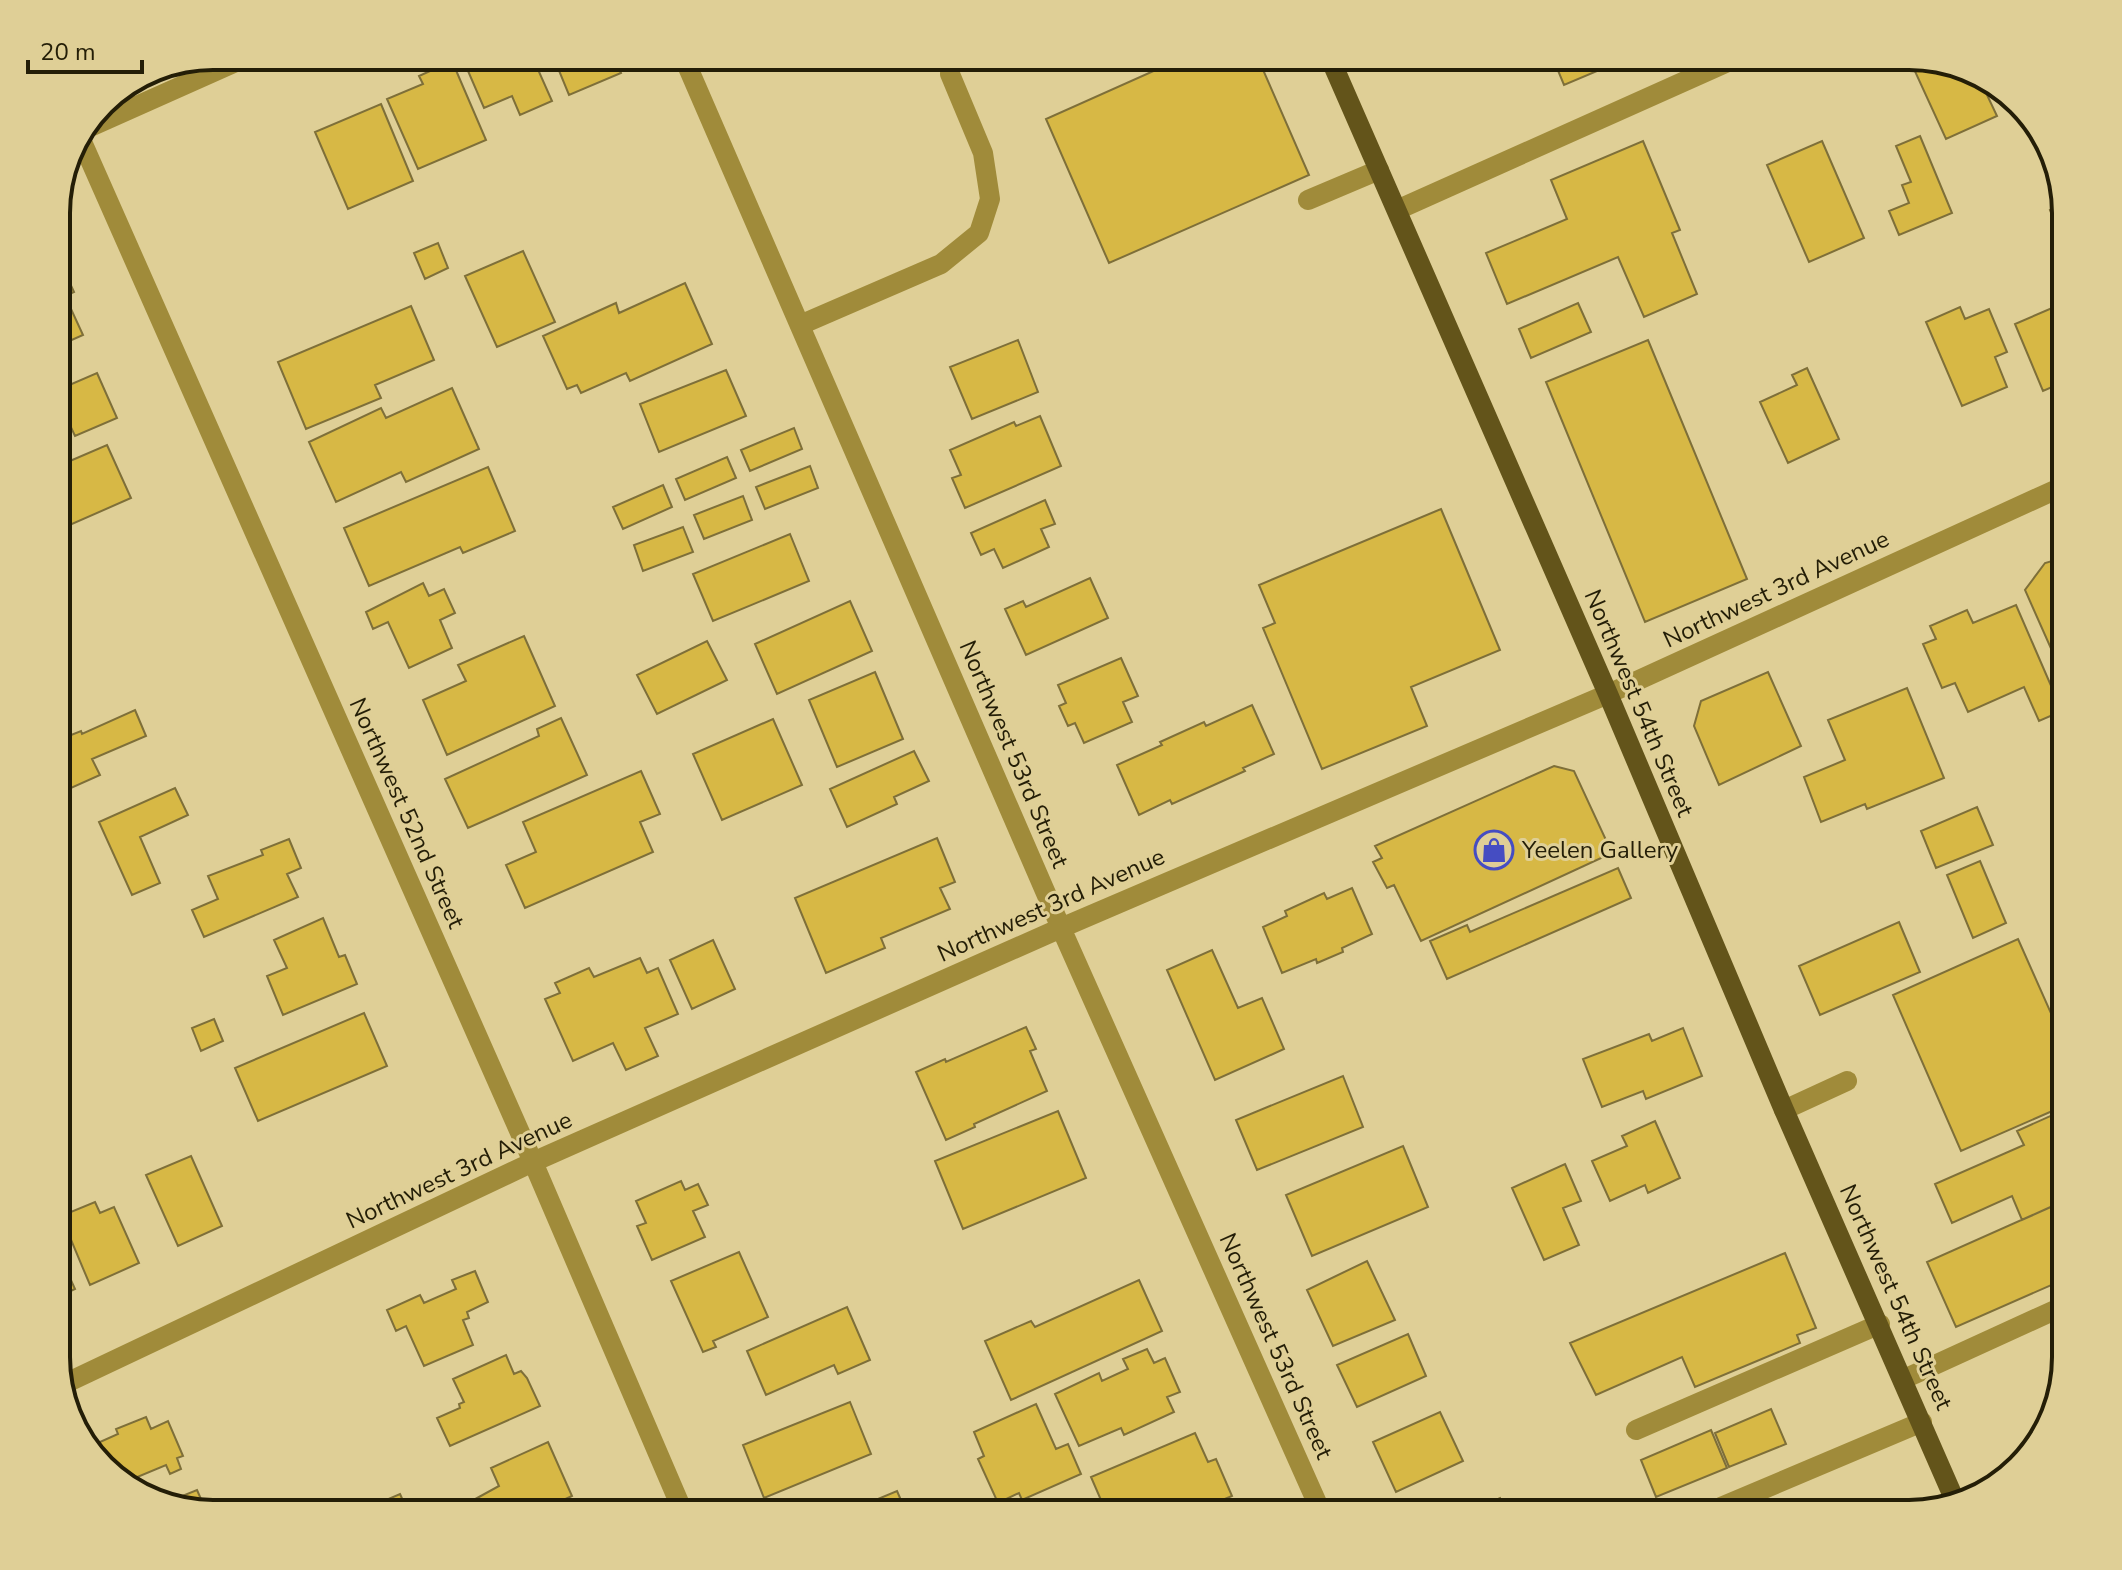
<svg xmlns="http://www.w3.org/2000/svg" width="2122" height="1570" viewBox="0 0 2122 1570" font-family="'Nunito Sans',sans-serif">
  <rect width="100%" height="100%" fill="#dfcf96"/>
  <!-- building -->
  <path fill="#d7b845" stroke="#7e6f39" stroke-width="2" d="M 465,56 L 532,56 L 552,101 L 520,115 L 512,96 L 484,108 L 462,57 Z
    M 553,56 L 613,56 L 621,73 L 569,95 Z
    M 1187,56 L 1257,56 L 1309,175 L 1109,263 L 1046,119 Z
    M 1552,56 L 1605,56 L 1609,66 L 1564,85 Z
    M 452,61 L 486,140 L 418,169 L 387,99 L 423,84 L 419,76 Z
    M 1925,61 L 1980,80 L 1997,116 L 1946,139 L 1913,67 Z
    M 381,104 L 413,181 L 348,209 L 315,132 Z
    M 1920,136 L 1952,213 L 1899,235 L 1889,211 L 1909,203 L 1902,185 L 1911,182 L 1896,146 Z
    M 1643,141 L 1680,230 L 1672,233 L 1697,294 L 1644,317 L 1618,257 L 1507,304 L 1486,253 L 1567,219 L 1551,180 Z
    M 1822,141 L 1864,238 L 1809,262 L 1767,165 Z
    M 2064,204 L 2066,213 L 2065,246 L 2050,210 Z
    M 438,243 L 448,268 L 425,279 L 414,253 Z
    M 523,251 L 555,322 L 497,347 L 465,276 Z
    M 56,253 L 74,292 L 65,296 L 83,335 L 56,347 Z
    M 685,283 L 712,344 L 630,381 L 626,373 L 581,393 L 577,385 L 567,389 L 543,336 L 616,303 L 619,313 Z
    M 2066,302 L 2066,381 L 2043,391 L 2015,324 Z
    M 1578,303 L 1591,332 L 1531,358 L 1519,329 Z
    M 411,306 L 434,360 L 375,385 L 381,398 L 306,429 L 278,362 Z
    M 1960,307 L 1965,319 L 1989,309 L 2007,352 L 1995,357 L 2007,387 L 1962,406 L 1926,322 Z
    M 1018,340 L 1038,392 L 972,419 L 950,367 Z
    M 1648,340 L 1747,579 L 1645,622 L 1546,382 Z
    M 1807,368 L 1839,439 L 1788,463 L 1760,402 L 1797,385 L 1792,375 Z
    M 726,370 L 746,416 L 659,452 L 640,404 Z
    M 97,373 L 117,418 L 75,436 L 62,408 L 67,405 L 60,389 Z
    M 452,388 L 479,449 L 406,482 L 401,472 L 336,502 L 309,442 L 381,408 L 386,418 Z
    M 1040,416 L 1061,466 L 965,508 L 952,478 L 961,475 L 950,450 L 1014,422 L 1016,426 Z
    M 794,428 L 802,449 L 750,471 L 741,450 Z
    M 107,445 L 131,498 L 56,531 L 56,467 Z
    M 727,457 L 736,478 L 685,500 L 676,479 Z
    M 810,466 L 818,488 L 765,509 L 756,487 Z
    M 488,467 L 515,531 L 463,553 L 460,547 L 369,586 L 344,528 Z
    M 663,485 L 672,507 L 623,529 L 613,507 Z
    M 743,496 L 752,520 L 704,539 L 694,515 Z
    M 1045,500 L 1055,524 L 1041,529 L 1049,547 L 1003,568 L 994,549 L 981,555 L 971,533 Z
    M 1441,509 L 1500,650 L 1411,687 L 1427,726 L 1322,769 L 1263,628 L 1275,623 L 1259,585 Z
    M 683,527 L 693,552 L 643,571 L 634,545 Z
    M 790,534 L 809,581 L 713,621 L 693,574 Z
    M 2066,557 L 2066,680 L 2065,680 L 2025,590 L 2045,563 Z
    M 1090,578 L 1108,618 L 1026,655 L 1005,609 L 1023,601 L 1026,607 Z
    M 423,583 L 429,596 L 444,589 L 455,613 L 440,620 L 452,648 L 409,668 L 388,622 L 373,629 L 366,612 Z
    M 850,601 L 872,651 L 777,694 L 755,644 Z
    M 2016,605 L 2062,711 L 2039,721 L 2024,687 L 1968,712 L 1955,683 L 1942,688 L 1923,644 L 1936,639 L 1930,626 L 1967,610 L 1973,623 Z
    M 524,636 L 555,706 L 447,755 L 423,700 L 466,681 L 458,665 Z
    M 707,641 L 727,680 L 657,714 L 637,675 Z
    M 1121,658 L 1138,696 L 1123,702 L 1132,722 L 1084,743 L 1075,723 L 1068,726 L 1059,706 L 1066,703 L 1058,685 Z
    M 875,672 L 903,739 L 837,767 L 809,700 Z
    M 1768,672 L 1801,746 L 1719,785 L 1694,726 L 1701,701 Z
    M 1907,688 L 1944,778 L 1867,809 L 1865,804 L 1821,822 L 1804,777 L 1845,760 L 1828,720 Z
    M 1252,705 L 1274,754 L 1243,768 L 1245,771 L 1172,804 L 1170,800 L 1139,815 L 1117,765 L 1162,745 L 1160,742 L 1204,722 L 1206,726 Z
    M 135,710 L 146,736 L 92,759 L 100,775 L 71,788 L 56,753 L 56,741 L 81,731 L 82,734 Z
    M 561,718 L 587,775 L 468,828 L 445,779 L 539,736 L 537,729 Z
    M 773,719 L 802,785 L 722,820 L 693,754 Z
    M 914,751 L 929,781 L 894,797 L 897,804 L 847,827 L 830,789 Z
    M 1554,766 L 1574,771 L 1612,853 L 1421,941 L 1394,885 L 1387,888 L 1373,862 L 1382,858 L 1375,846 Z
    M 641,771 L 660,814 L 640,822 L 653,852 L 525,908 L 506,865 L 536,852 L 523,822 Z
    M 175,788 L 188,815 L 140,837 L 160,883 L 132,895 L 99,822 Z
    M 1977,807 L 1993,845 L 1936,868 L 1921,831 Z
    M 937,838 L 955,882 L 940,888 L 950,909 L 881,938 L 885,948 L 826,973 L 795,898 Z
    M 289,839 L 301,868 L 287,874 L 298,897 L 204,937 L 192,910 L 218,899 L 208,876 L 263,855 L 261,850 Z
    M 1980,861 L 2006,923 L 1973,938 L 1947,875 Z
    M 1618,868 L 1631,898 L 1447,979 L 1430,941 L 1467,925 L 1470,932 Z
    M 1352,888 L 1372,934 L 1342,948 L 1343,952 L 1317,963 L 1316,959 L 1282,973 L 1263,927 L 1287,916 L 1285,911 L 1324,893 L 1327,899 Z
    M 323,918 L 339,957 L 345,955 L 357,984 L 283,1015 L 267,976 L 287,968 L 274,940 Z
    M 1899,922 L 1920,972 L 1820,1015 L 1799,966 Z
    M 2018,939 L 2066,1047 L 2066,1105 L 1961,1151 L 1893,995 Z
    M 713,940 L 735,989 L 692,1009 L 670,960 Z
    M 1212,950 L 1238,1008 L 1262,998 L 1284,1049 L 1215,1080 L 1167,970 Z
    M 640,958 L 647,973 L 658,968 L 678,1014 L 645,1028 L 658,1056 L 626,1070 L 613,1043 L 573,1061 L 545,999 L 560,993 L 555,983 L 589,968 L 594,977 Z
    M 364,1013 L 387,1066 L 258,1121 L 235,1068 Z
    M 214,1019 L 223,1041 L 201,1051 L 192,1028 Z
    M 1026,1027 L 1036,1049 L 1030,1051 L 1047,1091 L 974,1124 L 975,1127 L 946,1140 L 916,1072 L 945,1059 L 946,1062 Z
    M 1683,1028 L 1702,1076 L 1646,1099 L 1643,1091 L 1602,1107 L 1583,1059 L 1649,1034 L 1652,1041 Z
    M 1343,1076 L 1363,1127 L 1257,1170 L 1236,1120 Z
    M 2066,1109 L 2066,1200 L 2022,1220 L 2012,1196 L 1952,1223 L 1935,1184 L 2024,1145 L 2017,1131 Z
    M 1058,1111 L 1086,1178 L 963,1229 L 935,1161 Z
    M 1655,1121 L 1680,1178 L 1648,1193 L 1645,1185 L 1610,1201 L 1592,1161 L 1627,1146 L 1622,1136 Z
    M 1403,1146 L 1428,1207 L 1312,1256 L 1286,1195 Z
    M 191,1156 L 222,1226 L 178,1246 L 146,1175 Z
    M 1565,1164 L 1581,1201 L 1563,1208 L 1579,1245 L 1544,1260 L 1512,1188 Z
    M 681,1181 L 685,1190 L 698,1184 L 708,1205 L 693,1211 L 705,1237 L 652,1260 L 637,1226 L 646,1223 L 636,1201 Z
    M 95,1202 L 100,1213 L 114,1207 L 139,1263 L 90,1285 L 61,1216 Z
    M 2062,1202 L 2066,1210 L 2066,1281 L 2065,1279 L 1956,1327 L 1927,1262 Z
    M 56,1247 L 75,1289 L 56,1298 Z
    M 739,1252 L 768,1317 L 713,1341 L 716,1347 L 703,1352 L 671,1281 Z
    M 1785,1253 L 1816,1328 L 1797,1335 L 1800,1343 L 1695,1387 L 1682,1357 L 1596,1395 L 1570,1343 Z
    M 1367,1261 L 1395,1320 L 1333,1346 L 1307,1290 Z
    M 475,1271 L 488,1302 L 467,1312 L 469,1318 L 463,1320 L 473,1345 L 424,1366 L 406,1326 L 396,1331 L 387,1310 L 420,1295 L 424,1303 L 456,1289 L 452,1280 Z
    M 1139,1280 L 1162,1331 L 1011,1400 L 985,1341 L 1031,1321 L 1035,1327 Z
    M 847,1307 L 870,1360 L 838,1374 L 834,1365 L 766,1395 L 747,1351 Z
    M 1408,1334 L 1426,1376 L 1357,1407 L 1337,1365 Z
    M 1147,1349 L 1154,1363 L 1165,1358 L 1180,1392 L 1167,1397 L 1174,1412 L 1124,1435 L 1121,1428 L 1079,1446 L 1055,1394 L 1099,1373 L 1102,1381 L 1128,1369 L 1123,1359 Z
    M 506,1355 L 514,1374 L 521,1371 L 527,1378 L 540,1406 L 450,1446 L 437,1418 L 460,1408 L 459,1404 L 464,1402 L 453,1379 Z
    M 850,1402 L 871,1454 L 764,1498 L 743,1445 Z
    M 1036,1404 L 1056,1449 L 1068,1444 L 1081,1474 L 1022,1500 L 1019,1493 L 998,1503 L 978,1459 L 984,1456 L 974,1432 Z
    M 1771,1409 L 1786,1444 L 1729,1467 L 1715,1433 Z
    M 1440,1412 L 1463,1461 L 1396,1492 L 1373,1442 Z
    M 146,1417 L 151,1429 L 168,1421 L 183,1456 L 177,1458 L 181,1469 L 170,1474 L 166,1465 L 123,1483 L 118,1482 L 96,1457 L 91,1446 L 118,1434 L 116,1429 Z
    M 1711,1430 L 1727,1468 L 1656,1497 L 1641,1460 Z
    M 1195,1433 L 1208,1462 L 1216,1459 L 1232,1496 L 1189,1514 L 1184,1511 L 1177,1514 L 1107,1514 L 1091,1477 Z
    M 548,1442 L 572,1496 L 533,1514 L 493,1514 L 491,1508 L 473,1514 L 468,1503 L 499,1486 L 491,1468 Z
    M 197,1490 L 204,1506 L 213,1503 L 218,1514 L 172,1500 Z
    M 897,1491 L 907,1514 L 842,1514 Z
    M 400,1494 L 409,1514 L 375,1514 L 389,1508 L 386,1500 Z
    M 1500,1498 L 1507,1514 L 1464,1514 Z"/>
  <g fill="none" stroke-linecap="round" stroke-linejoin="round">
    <!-- minor -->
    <path stroke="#a08b3a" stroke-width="20" d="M 683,56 L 1061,928 L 1322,1514
      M 83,130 L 249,56
      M 79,135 L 533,1162 L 684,1514
      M 1308,200 L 1379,170
      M 1397,210 L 1741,56
      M 800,325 L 941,264 L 979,233 L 990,199 L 983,153 L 950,74 L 951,56
      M 1784,1110 L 1847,1081
      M 1904,1379 L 2066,1305
      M 62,1385 L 533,1162 L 1061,928 L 1608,694 L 2066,485
      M 1636,1430 L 1880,1324
      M 1723,1514 L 1721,1507 L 1922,1422"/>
    <!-- major -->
    <path stroke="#63541a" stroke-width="20" d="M 1329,56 L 1608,694 L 1784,1110 L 1956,1503"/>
  </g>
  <!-- icons -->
  <defs>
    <symbol id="shop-ring" viewBox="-11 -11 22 22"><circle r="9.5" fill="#dfcf96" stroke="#454dc2" stroke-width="1.5"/><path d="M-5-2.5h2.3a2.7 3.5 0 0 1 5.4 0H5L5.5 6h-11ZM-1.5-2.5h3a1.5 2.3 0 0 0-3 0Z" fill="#454dc2"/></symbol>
  </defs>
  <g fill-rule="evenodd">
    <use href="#shop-ring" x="1472" y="828" width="44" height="44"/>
  </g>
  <g text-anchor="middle" stroke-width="6" stroke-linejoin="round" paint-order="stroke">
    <!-- street labels -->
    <g font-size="24" fill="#241e07" stroke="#dfcf96">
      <text transform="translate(1776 589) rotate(-25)" y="8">Northwest 3rd Avenue</text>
      <text transform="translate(1639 703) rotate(67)" y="8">Northwest 54th Street</text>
      <text transform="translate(1014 754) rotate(67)" y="8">Northwest 53rd Street</text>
      <text transform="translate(407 813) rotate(66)" y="8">Northwest 52nd Street</text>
      <text transform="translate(1051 905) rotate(-24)" y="8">Northwest 3rd Avenue</text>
      <text transform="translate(459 1170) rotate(-25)" y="8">Northwest 3rd Avenue</text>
      <text transform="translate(1896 1297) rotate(66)" y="8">Northwest 54th Street</text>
      <text transform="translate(1276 1346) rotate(66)" y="8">Northwest 53rd Street</text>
    </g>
    <!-- poi labels -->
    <g font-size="24" fill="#241e07" stroke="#dfcf96" text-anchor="start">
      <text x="1522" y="858">Yeelen Gallery</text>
    </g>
  </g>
  <!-- crop -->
  <path d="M0 0H2122V1570H0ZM213 70H1909A143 143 0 0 1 2052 213V1357A143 143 0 0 1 1909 1500H213A143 143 0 0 1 70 1357V213A143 143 0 0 1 213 70Z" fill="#dfcf96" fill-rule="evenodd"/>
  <path fill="none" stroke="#241e07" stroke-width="4" d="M213 70H1909A143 143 0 0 1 2052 213V1357A143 143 0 0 1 1909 1500H213A143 143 0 0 1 70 1357V213A143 143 0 0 1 213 70Z"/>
  <!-- scale -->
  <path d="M28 60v12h114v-12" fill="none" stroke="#241e07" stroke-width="4"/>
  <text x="40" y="60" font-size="24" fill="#241e07" stroke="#dfcf96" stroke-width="6" paint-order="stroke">20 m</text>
</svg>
